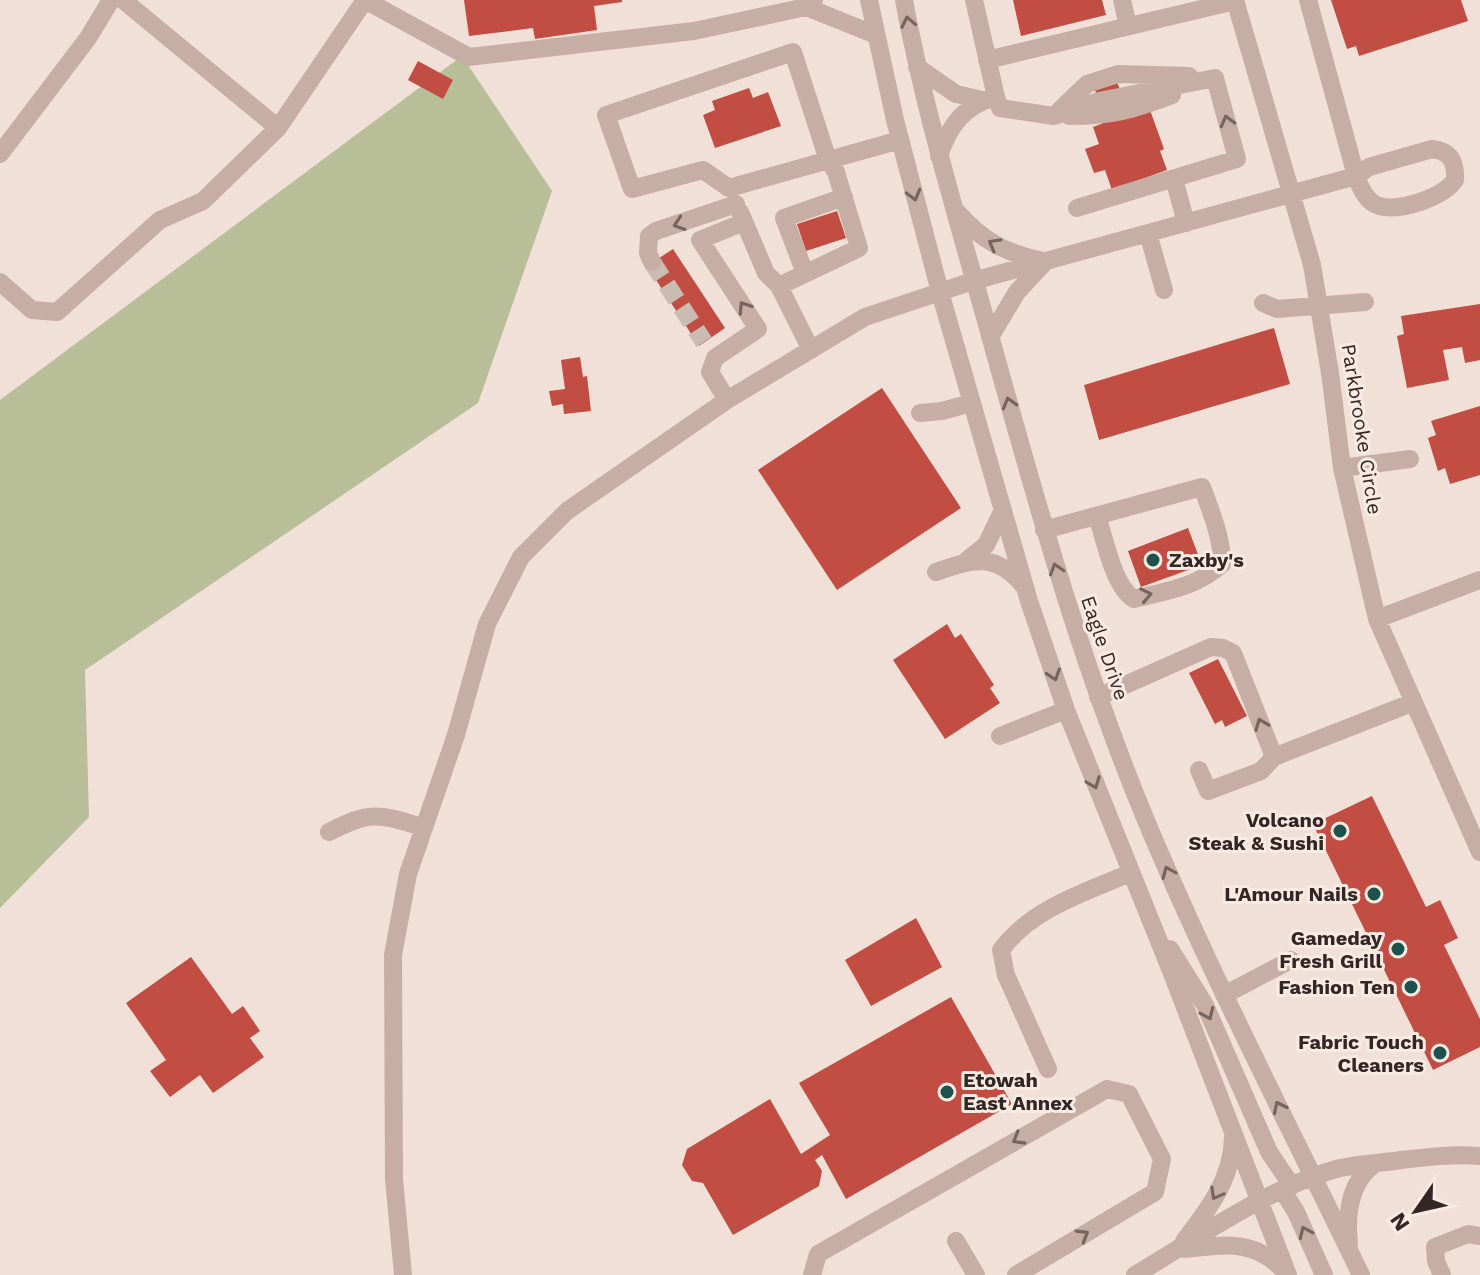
<svg xmlns="http://www.w3.org/2000/svg" width="1480" height="1275" viewBox="0 0 1480 1275" font-family="'Work Sans',sans-serif">
  <rect width="100%" height="100%" fill="#f0e0d7"/>
  <!-- green -->
  <path fill="#b7be98" d="M 462,56 L 552,191 L 478,403 L 85,670 L 89,817 L 0,908 L 0,400 Z"/>
  <!-- building -->
  <path fill="#c24d43" d="M 464,0 L 622,0 L 622,2 L 594,6 L 597,30 L 535,39 L 533,28 L 469,36 Z
    M 1013,0 L 1102,0 L 1106,15 L 1021,36 Z
    M 1331,0 L 1461,0 L 1468,21 L 1359,56 L 1356,46 L 1347,49 Z
    M 418,61 L 453,80 L 443,99 L 408,80 Z
    M 1116,79 L 1130,117 L 1150,110 L 1164,149 L 1160,151 L 1167,170 L 1112,190 L 1105,170 L 1094,173 L 1085,149 L 1099,144 L 1093,127 L 1106,122 L 1094,87 Z
    M 749,88 L 753,98 L 768,92 L 781,126 L 715,148 L 703,115 L 715,110 L 712,101 Z
    M 837,211 L 846,238 L 806,251 L 797,224 Z
    M 673,249 L 725,328 L 699,346 L 647,266 Z
    M 1480,304 L 1480,360 L 1465,363 L 1462,347 L 1443,350 L 1449,380 L 1407,388 L 1397,336 L 1404,334 L 1401,316 Z
    M 1274,328 L 1290,384 L 1099,440 L 1084,385 Z
    M 580,357 L 583,377 L 587,376 L 591,411 L 564,414 L 563,404 L 552,406 L 549,391 L 565,389 L 561,360 Z
    M 882,388 L 961,508 L 837,590 L 758,470 Z
    M 1480,406 L 1480,475 L 1450,484 L 1445,468 L 1438,471 L 1428,438 L 1436,435 L 1431,421 Z
    M 1188,528 L 1202,565 L 1141,587 L 1128,551 Z
    M 947,624 L 955,638 L 961,634 L 994,685 L 990,688 L 1000,703 L 945,739 L 893,660 Z
    M 1218,659 L 1247,716 L 1225,727 L 1222,720 L 1215,724 L 1189,673 Z
    M 1372,796 L 1426,907 L 1440,900 L 1458,938 L 1444,945 L 1480,1019 L 1480,1047 L 1433,1070 L 1313,824 Z
    M 916,918 L 942,967 L 871,1006 L 845,960 Z
    M 191,957 L 232,1014 L 243,1006 L 260,1031 L 250,1038 L 264,1057 L 213,1093 L 200,1075 L 170,1097 L 150,1071 L 166,1060 L 126,1003 Z
    M 951,997 L 1012,1104 L 846,1199 L 822,1155 L 815,1160 L 822,1171 L 819,1186 L 733,1235 L 703,1183 L 692,1181 L 682,1165 L 687,1149 L 770,1099 L 801,1154 L 830,1135 L 799,1083 Z"/>
  <g fill="none" stroke-linecap="round" stroke-linejoin="round">
    <!-- minor-tunnel -->
    <path stroke="#cabbb3" stroke-width="18" stroke-dasharray="18 9" stroke-linecap="butt" d="M 652,262 L 704,342"/>
    <!-- minor -->
    <path stroke="#c7aea4" stroke-width="18" d="M 123,0 L 278,128 L 365,0
      M 365,0 L 469,57 L 694,31 L 806,7 L 814,0
      M 869,0 L 895,120 L 940,292 L 1029,601 L 1066,710 L 1171,971 L 1288,1275
      M 904,0 C 926,119 962,234 994,350 C 1038,508 1082,666 1145,818 C 1210,974 1288,1123 1361,1275
      M 974,0 L 996,97 L 1000,108 L 1054,116 L 1099,101 L 1215,78 L 1237,159 L 1077,208
      M 1122,0 L 1128,26
      M 1235,0 L 1312,265 L 1330,373 L 1342,468 L 1377,619 L 1480,852
      M 806,7 L 876,35
      M 987,60 L 1235,1
      M 917,67 L 956,94 L 982,100
      M 1059,111 L 1087,84 L 1118,74 L 1189,76
      M 1069,116 C 1112,116 1132,110 1172,95
      M 1432,149 C 1450,151 1456,162 1455,180 C 1443,197 1401,212 1379,206 C 1366,202 1360,187 1356,176 L 1369,167 Z
      M 0,154 L 88,38 L 111,0
      M 939,156 C 949,126 964,105 996,97
      M 1174,179 L 1186,223
      M 740,212 L 766,273 L 779,286
      M 957,212 C 982,241 1007,254 1044,261
      M 1148,233 L 1164,290
      M 652,262 L 648,253 L 649,236 L 656,231 L 736,204
      M 805,273 L 784,218 L 844,197
      M 0,282 L 32,310 L 57,312 L 160,220 L 203,201 L 278,128
      M 1263,303 L 1277,309 L 1365,302
      M 990,337 L 1017,292 L 1044,263
      M 811,350 L 779,286 L 859,248 L 836,172 L 828,160 L 793,52 L 606,115 L 632,189 L 703,170 L 729,188 L 900,140
      M 727,400 L 710,372 L 715,358 L 758,329 L 700,240 L 744,222
      M 920,413 L 942,411 L 971,403
      M 1342,468 L 1410,459
      M 1044,530 L 1202,487 C 1211,512 1222,537 1222,564 C 1197,587 1167,591 1134,599 C 1113,586 1105,539 1097,516
      M 966,561 L 986,545 L 1003,510
      M 936,572 C 972,559 996,552 1023,585
      M 1377,619 L 1480,580
      M 1098,697 L 1211,647 L 1223,648 L 1233,653 L 1274,757 L 1261,771 L 1208,791 L 1199,770
      M 1000,736 L 1066,710
      M 1274,757 L 1414,702
      M 329,832 C 371,810 379,814 422,827
      M 1170,949 L 1205,1005 L 1269,1152 L 1292,1186
      M 1224,995 L 1291,960
      M 1048,1069 L 1006,975 L 1001,950 C 1032,908 1084,893 1130,873
      M 1283,1191 L 1296,1212 L 1324,1275
      M 956,1241 L 976,1275
      M 1184,1241 C 1208,1210 1233,1178 1233,1136
      M 1349,1244 C 1346,1215 1349,1181 1376,1163
      M 1185,1249 C 1225,1245 1256,1238 1286,1273
      M 403,1275 L 394,1179 L 393,955 L 408,874 L 456,735 L 487,624 L 521,557 L 567,511 L 727,400 L 865,317 L 973,281 L 1356,176 L 1308,0
      M 812,1275 L 818,1254 L 1107,1089 L 1129,1094 L 1162,1159 L 1155,1192 L 1016,1275
      M 1135,1275 C 1197,1238 1271,1186 1340,1168 C 1360,1164 1381,1163 1401,1160 C 1427,1157 1453,1154 1480,1156
      M 1442,1275 L 1436,1261 L 1435,1247 L 1468,1234 L 1480,1236"/>
  </g>
  <!-- one-way arrows -->
  <defs><path id="oneway-chevron" d="M-2-3.5L2.5 0L-2 3.5" fill="none" stroke-width="1.6" stroke-linecap="round" stroke-linejoin="round" transform="scale(2)"/></defs>
  <g stroke="#76645e">
    <use href="#oneway-chevron" transform="translate(908 22) rotate(-101)"/>
    <use href="#oneway-chevron" transform="translate(1227 121) rotate(-105)"/>
    <use href="#oneway-chevron" transform="translate(914 195) rotate(75)"/>
    <use href="#oneway-chevron" transform="translate(679 224) rotate(162)"/>
    <use href="#oneway-chevron" transform="translate(994 244) rotate(-150)"/>
    <use href="#oneway-chevron" transform="translate(744 307) rotate(-123)"/>
    <use href="#oneway-chevron" transform="translate(1009 403) rotate(-106)"/>
    <use href="#oneway-chevron" transform="translate(1056 569) rotate(-107)"/>
    <use href="#oneway-chevron" transform="translate(1146 595) rotate(-11)"/>
    <use href="#oneway-chevron" transform="translate(1054 675) rotate(72)"/>
    <use href="#oneway-chevron" transform="translate(1261 724) rotate(-112)"/>
    <use href="#oneway-chevron" transform="translate(1094 783) rotate(69)"/>
    <use href="#oneway-chevron" transform="translate(1168 872) rotate(-113)"/>
    <use href="#oneway-chevron" transform="translate(1208 1014) rotate(66)"/>
    <use href="#oneway-chevron" transform="translate(1279 1107) rotate(-116)"/>
    <use href="#oneway-chevron" transform="translate(1018 1139) rotate(150)"/>
    <use href="#oneway-chevron" transform="translate(1216 1194) rotate(119)"/>
    <use href="#oneway-chevron" transform="translate(1305 1232) rotate(-114)"/>
    <use href="#oneway-chevron" transform="translate(1083 1235) rotate(-31)"/>
  </g>
  <!-- markers -->
  <g fill="#1d524d" stroke="#f8ebe3" stroke-width="3">
    <circle cx="1153" cy="560" r="8"/>
    <circle cx="1340" cy="831" r="8"/>
    <circle cx="1374" cy="894" r="8"/>
    <circle cx="1398" cy="949" r="8"/>
    <circle cx="1411" cy="987" r="8"/>
    <circle cx="1440" cy="1053" r="8"/>
    <circle cx="947" cy="1092" r="8"/>
  </g>
  <g text-anchor="middle" stroke-width="6" stroke-linejoin="round" paint-order="stroke">
    <!-- street labels -->
    <g font-size="20" fill="#332725" stroke="#f8ebe3">
      <text transform="translate(1362 429) rotate(81)" y="7">Parkbrooke Circle</text>
      <text transform="translate(1105 648) rotate(71)" y="7">Eagle Drive</text>
    </g>
    <!-- poi labels -->
    <g font-size="20" font-weight="bold" fill="#332725" stroke="#f8ebe3" text-anchor="end">
      <text x="1169" y="567" text-anchor="start">Zaxby's</text>
      <text x="1324" y="827">Volcano<tspan x="1324" dy="23">Steak &amp; Sushi</tspan></text>
      <text x="1358" y="901">L'Amour Nails</text>
      <text x="1382" y="945">Gameday<tspan x="1382" dy="23">Fresh Grill</tspan></text>
      <text x="1395" y="994">Fashion Ten</text>
      <text x="1424" y="1049">Fabric Touch<tspan x="1424" dy="23">Cleaners</tspan></text>
      <text x="963" y="1087" text-anchor="start">Etowah<tspan x="963" dy="23">East Annex</tspan></text>
    </g>
  </g>
  <!-- north arrow -->
  <g transform="translate(1416 1211) rotate(236)" stroke="#f8ebe3" stroke-width="6" paint-order="stroke">
  <path d="M0-6L14 30L0 20L-14 30Z" fill="#332725"/>
  <text y="-12" font-size="22" font-weight="bold" text-anchor="middle" fill="#332725">N</text>
  </g>
</svg>
